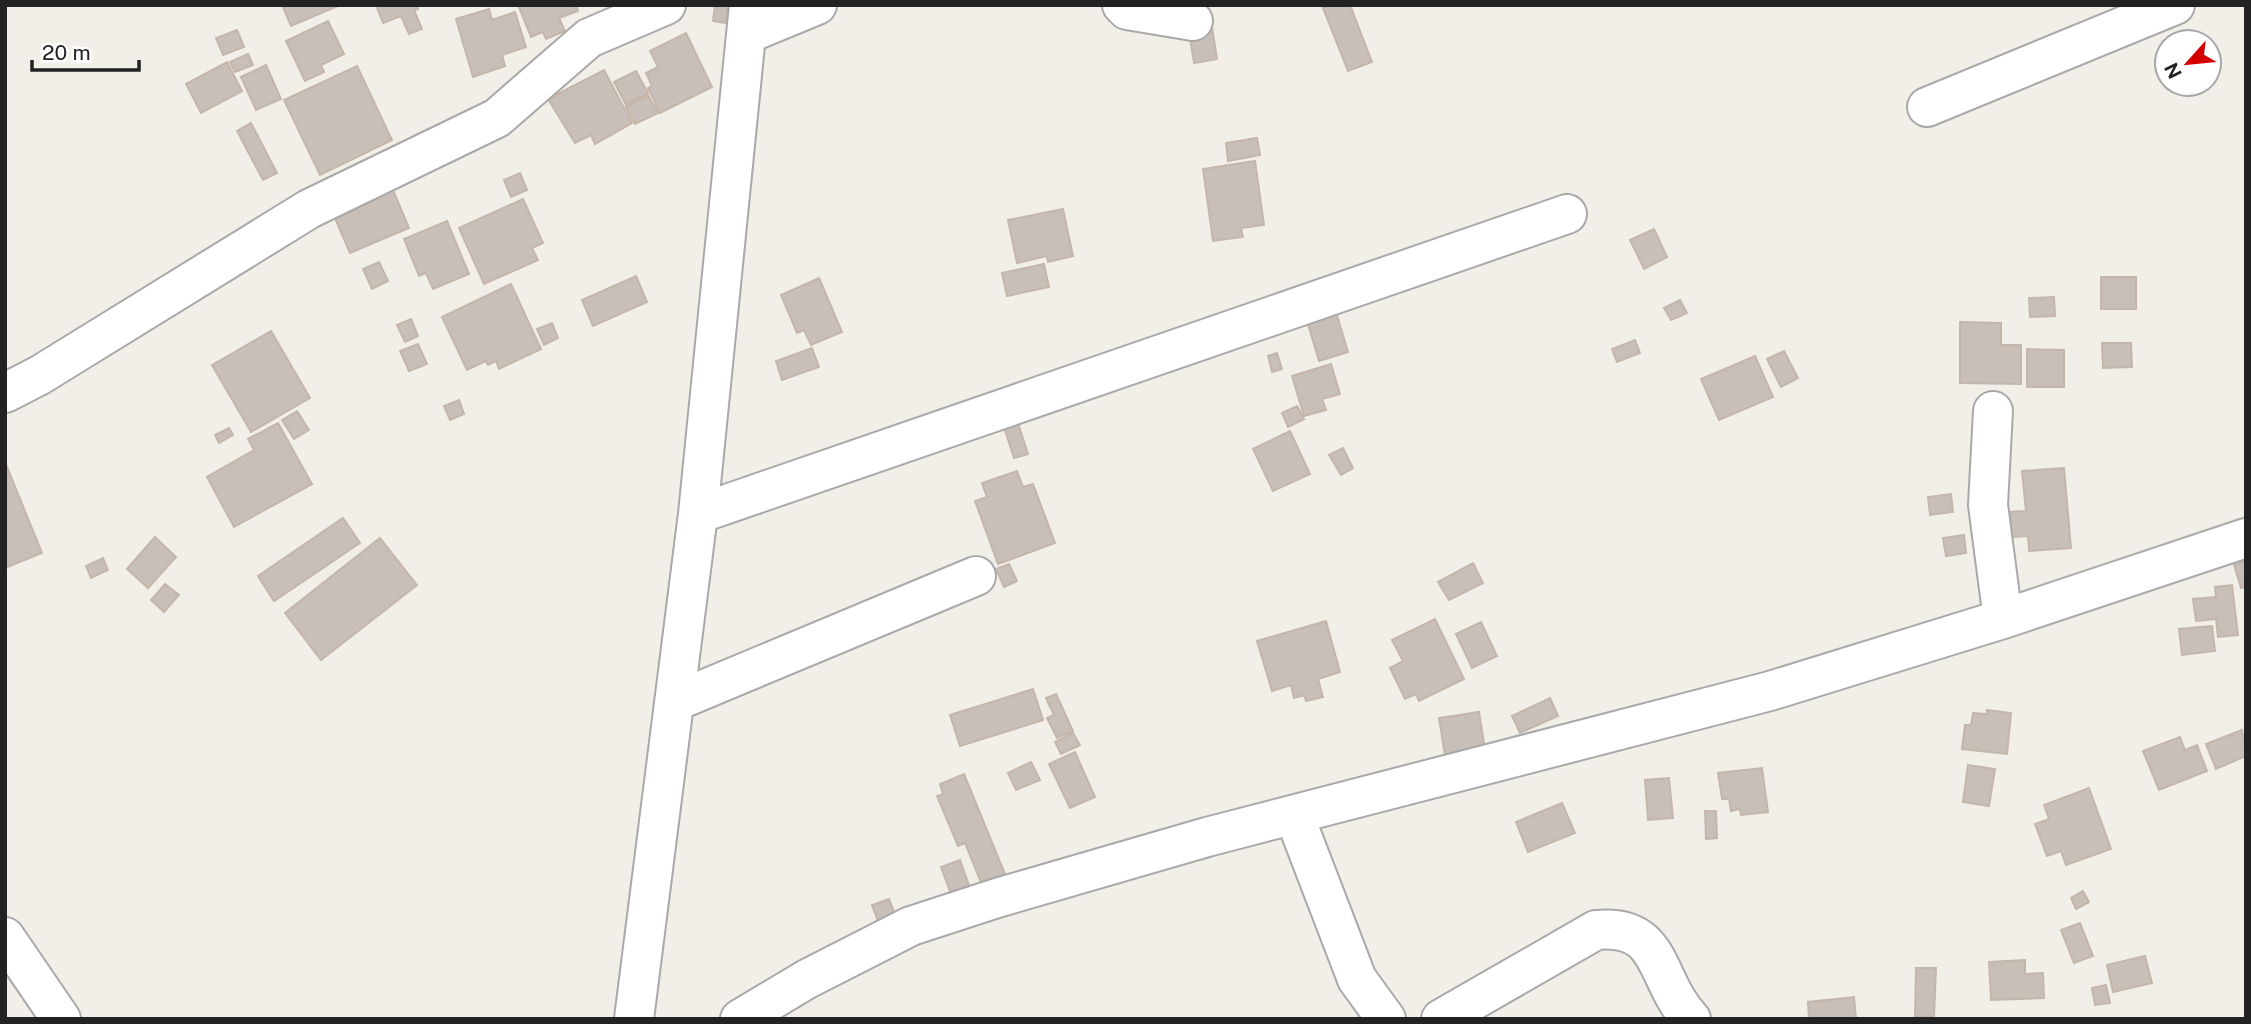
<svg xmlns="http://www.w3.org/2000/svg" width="2251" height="1024" viewBox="0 0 2251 1024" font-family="'Public Sans',sans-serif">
  <rect width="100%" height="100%" fill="#f2efe9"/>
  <!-- building -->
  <path fill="#c7bfb8" stroke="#c4b6ab" stroke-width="2" d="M 282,5 L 340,5 L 291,26 Z
    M 376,5 L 416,5 L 418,9 L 414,10 L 422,29 L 409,34 L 401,16 L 383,23 Z
    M 518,5 L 576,5 L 578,11 L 559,18 L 565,31 L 546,39 L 543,32 L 531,37 Z
    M 715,5 L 728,5 L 726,23 L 713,21 Z
    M 1330,5 L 1350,5 L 1372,62 L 1348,71 L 1323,8 Z
    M 489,9 L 492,20 L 515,12 L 526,47 L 502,55 L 505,66 L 473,77 L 456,19 Z
    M 328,21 L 344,54 L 321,65 L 324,72 L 305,81 L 286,41 Z
    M 1211,21 L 1217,59 L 1194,63 L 1188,25 Z
    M 237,30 L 244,47 L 223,55 L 216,38 Z
    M 686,33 L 712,87 L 660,113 L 648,88 L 652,86 L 646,73 L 658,67 L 650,51 Z
    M 248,54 L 253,65 L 235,72 L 230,62 Z
    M 227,62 L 242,91 L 201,113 L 186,84 Z
    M 266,65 L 281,99 L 256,110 L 241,77 Z
    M 357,66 L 392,140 L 320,175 L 284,100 Z
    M 604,70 L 632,123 L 595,144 L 591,135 L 575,143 L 548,99 Z
    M 636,71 L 648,93 L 626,105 L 614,82 Z
    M 648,95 L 658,113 L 635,124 L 626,107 Z
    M 251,123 L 277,173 L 263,180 L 237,131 Z
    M 1257,138 L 1260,155 L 1228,161 L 1226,143 Z
    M 1255,161 L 1264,225 L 1241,228 L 1243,237 L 1213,241 L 1203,169 Z
    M 520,173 L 527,190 L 511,197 L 504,180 Z
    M 390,183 L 409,228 L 350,253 L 331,209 Z
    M 523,199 L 543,243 L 532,248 L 538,260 L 484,284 L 459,228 Z
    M 1063,209 L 1073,256 L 1048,262 L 1047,256 L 1017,263 L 1008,220 Z
    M 447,221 L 469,274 L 433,289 L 426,273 L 419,276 L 404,239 Z
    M 1654,229 L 1667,257 L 1644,269 L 1630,240 Z
    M 379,262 L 388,281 L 372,289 L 363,269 Z
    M 1044,264 L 1049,287 L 1007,296 L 1002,273 Z
    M 636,276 L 647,302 L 593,326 L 582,300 Z
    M 2101,277 L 2136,277 L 2136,309 L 2101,309 Z
    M 819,278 L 842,332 L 811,345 L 804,330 L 797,333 L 781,295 Z
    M 511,284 L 541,349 L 499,369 L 496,361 L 488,365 L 486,361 L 467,370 L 442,317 Z
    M 2054,297 L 2055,316 L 2030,317 L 2029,298 Z
    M 1680,300 L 1687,313 L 1671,320 L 1664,308 Z
    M 1336,312 L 1348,352 L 1319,361 L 1307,321 Z
    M 411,319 L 418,336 L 405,342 L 397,325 Z
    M 1960,322 L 2001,323 L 2001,345 L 2021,345 L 2021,384 L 1960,383 Z
    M 552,323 L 558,338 L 544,345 L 537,329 Z
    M 271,331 L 310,398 L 251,432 L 212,365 Z
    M 1635,340 L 1640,353 L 1617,362 L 1612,349 Z
    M 2102,343 L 2131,343 L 2132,367 L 2103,368 Z
    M 418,344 L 427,364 L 409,371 L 400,351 Z
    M 812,348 L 819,367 L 782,380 L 776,361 Z
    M 2027,349 L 2064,350 L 2064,387 L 2027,387 Z
    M 1784,351 L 1798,378 L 1781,387 L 1767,359 Z
    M 1277,353 L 1282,369 L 1272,372 L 1268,356 Z
    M 1755,356 L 1773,397 L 1719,420 L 1701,379 Z
    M 1331,364 L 1340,394 L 1322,399 L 1326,410 L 1304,416 L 1292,376 Z
    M 459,400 L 464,414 L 450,420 L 444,406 Z
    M 1297,406 L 1304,419 L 1288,427 L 1282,413 Z
    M 297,411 L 309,430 L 294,439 L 282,420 Z
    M 1017,420 L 1028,454 L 1014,458 L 1003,424 Z
    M 278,423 L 312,484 L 234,527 L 207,477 L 254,450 L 248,439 Z
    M 229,428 L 233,435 L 219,443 L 215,435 Z
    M 1290,431 L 1310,474 L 1273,491 L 1253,449 Z
    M 1343,448 L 1353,468 L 1341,475 L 1329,455 Z
    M 5,462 L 42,553 L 5,568 Z
    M 2064,468 L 2071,548 L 2029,551 L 2028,536 L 2012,537 L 2010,512 L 2026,511 L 2022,471 Z
    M 1017,471 L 1023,487 L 1033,484 L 1055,543 L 998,564 L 975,501 L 987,497 L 982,483 Z
    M 1951,494 L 1953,512 L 1930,515 L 1928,497 Z
    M 343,518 L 360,543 L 274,601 L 258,576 Z
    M 1964,535 L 1966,553 L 1946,556 L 1943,538 Z
    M 155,537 L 176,557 L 148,588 L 127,569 Z
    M 380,538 L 417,585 L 321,660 L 285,613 Z
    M 103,558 L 108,570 L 91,578 L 86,566 Z
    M 2246,561 L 2246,587 L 2241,588 L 2234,565 Z
    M 1473,563 L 1483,583 L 1449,600 L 1438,582 Z
    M 1009,564 L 1017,581 L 1004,587 L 996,569 Z
    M 165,584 L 179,595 L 164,612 L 151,600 Z
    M 2232,585 L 2238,635 L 2218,637 L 2216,619 L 2196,621 L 2193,599 L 2216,597 L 2215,587 Z
    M 1435,619 L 1464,679 L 1419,701 L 1416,694 L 1405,699 L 1390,668 L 1403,661 L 1392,640 Z
    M 1326,621 L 1340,672 L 1318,679 L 1323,697 L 1306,701 L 1304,695 L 1294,698 L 1291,685 L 1272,691 L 1257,641 Z
    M 1481,622 L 1497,656 L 1472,668 L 1456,634 Z
    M 2212,626 L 2215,651 L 2182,655 L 2179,629 Z
    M 1033,689 L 1043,720 L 960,746 L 950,715 Z
    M 1056,694 L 1073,731 L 1057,738 L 1047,718 L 1054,715 L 1046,698 Z
    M 1550,698 L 1558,716 L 1520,733 L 1512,716 Z
    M 1987,710 L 2011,713 L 2007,754 L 1962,749 L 1965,725 L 1971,725 L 1973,713 L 1987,714 Z
    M 1479,712 L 1486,756 L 1446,762 L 1439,718 Z
    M 2242,730 L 2246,756 L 2216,769 L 2206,744 Z
    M 1073,733 L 1080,745 L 1061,754 L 1055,742 Z
    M 2180,737 L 2185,750 L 2197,745 L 2207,771 L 2159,790 L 2143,751 Z
    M 1075,752 L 1095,797 L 1070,808 L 1049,764 Z
    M 1031,762 L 1040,780 L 1016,790 L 1008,773 Z
    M 1968,765 L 1995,769 L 1989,806 L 1963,802 Z
    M 1762,768 L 1768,812 L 1741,815 L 1740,809 L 1731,811 L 1729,799 L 1722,799 L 1718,773 Z
    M 964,774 L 1007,879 L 984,890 L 965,843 L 958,846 L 937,796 L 943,794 L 940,784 Z
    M 1669,778 L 1673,818 L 1648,820 L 1645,780 Z
    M 2089,788 L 2111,849 L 2066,865 L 2061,851 L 2047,856 L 2035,824 L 2049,819 L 2044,805 Z
    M 1562,803 L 1575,833 L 1528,852 L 1516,822 Z
    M 1705,811 L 1716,811 L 1717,838 L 1706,839 Z
    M 960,860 L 970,888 L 951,894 L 941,867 Z
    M 2083,891 L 2089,902 L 2076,909 L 2071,898 Z
    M 889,899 L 895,915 L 878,921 L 872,905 Z
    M 2080,923 L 2093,956 L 2074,963 L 2061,930 Z
    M 2145,956 L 2152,983 L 2113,992 L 2107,965 Z
    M 2025,960 L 2025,974 L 2043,973 L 2044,998 L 1991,1000 L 1989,962 Z
    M 1916,968 L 1936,968 L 1934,1017 L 1915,1016 Z
    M 2106,985 L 2110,1003 L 2095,1005 L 2092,988 Z
    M 1854,997 L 1856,1019 L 1809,1019 L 1808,1002 Z"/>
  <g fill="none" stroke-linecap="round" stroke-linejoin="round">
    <defs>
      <path id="minor" d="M 1122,5 L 1127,10 L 1193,21
        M 747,34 L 817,5
        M 1927,107 L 2175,5
        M 5,393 L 40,375 L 309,209 L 497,118 L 589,38 L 666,5
        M 1993,411 L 1988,505 L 2003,619
        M 698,514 L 1567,214
        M 674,702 L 976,576
        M 1294,815 L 1357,979 L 1386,1019
        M 5,937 L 61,1019
        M 634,1019 L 698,514 L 749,5
        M 740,1019 L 807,979 L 911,926 L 997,898 L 1207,837 L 1770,691 L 2003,619 L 2246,538
        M 1441,1019 L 1596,930 C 1664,923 1654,980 1691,1019"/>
    </defs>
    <!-- minor casing -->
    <use href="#minor" stroke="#a9a9a9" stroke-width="42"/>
    <!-- minor -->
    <use href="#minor" stroke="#fff" stroke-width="38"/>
  </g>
  <!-- border -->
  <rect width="2251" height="1024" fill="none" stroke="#222222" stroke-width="14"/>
  <!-- north arrow -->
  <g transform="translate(2188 63) rotate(243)"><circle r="33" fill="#ffffff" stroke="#a7a7a7" stroke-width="2"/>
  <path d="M0-5L12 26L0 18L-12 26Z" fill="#d40000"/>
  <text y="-10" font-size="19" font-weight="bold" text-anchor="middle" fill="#222222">N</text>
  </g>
  <!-- scale -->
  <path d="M32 60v10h107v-10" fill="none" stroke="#222222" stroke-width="3.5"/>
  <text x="42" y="60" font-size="21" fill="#222222" stroke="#ffffff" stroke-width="5" paint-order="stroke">20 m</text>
</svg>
